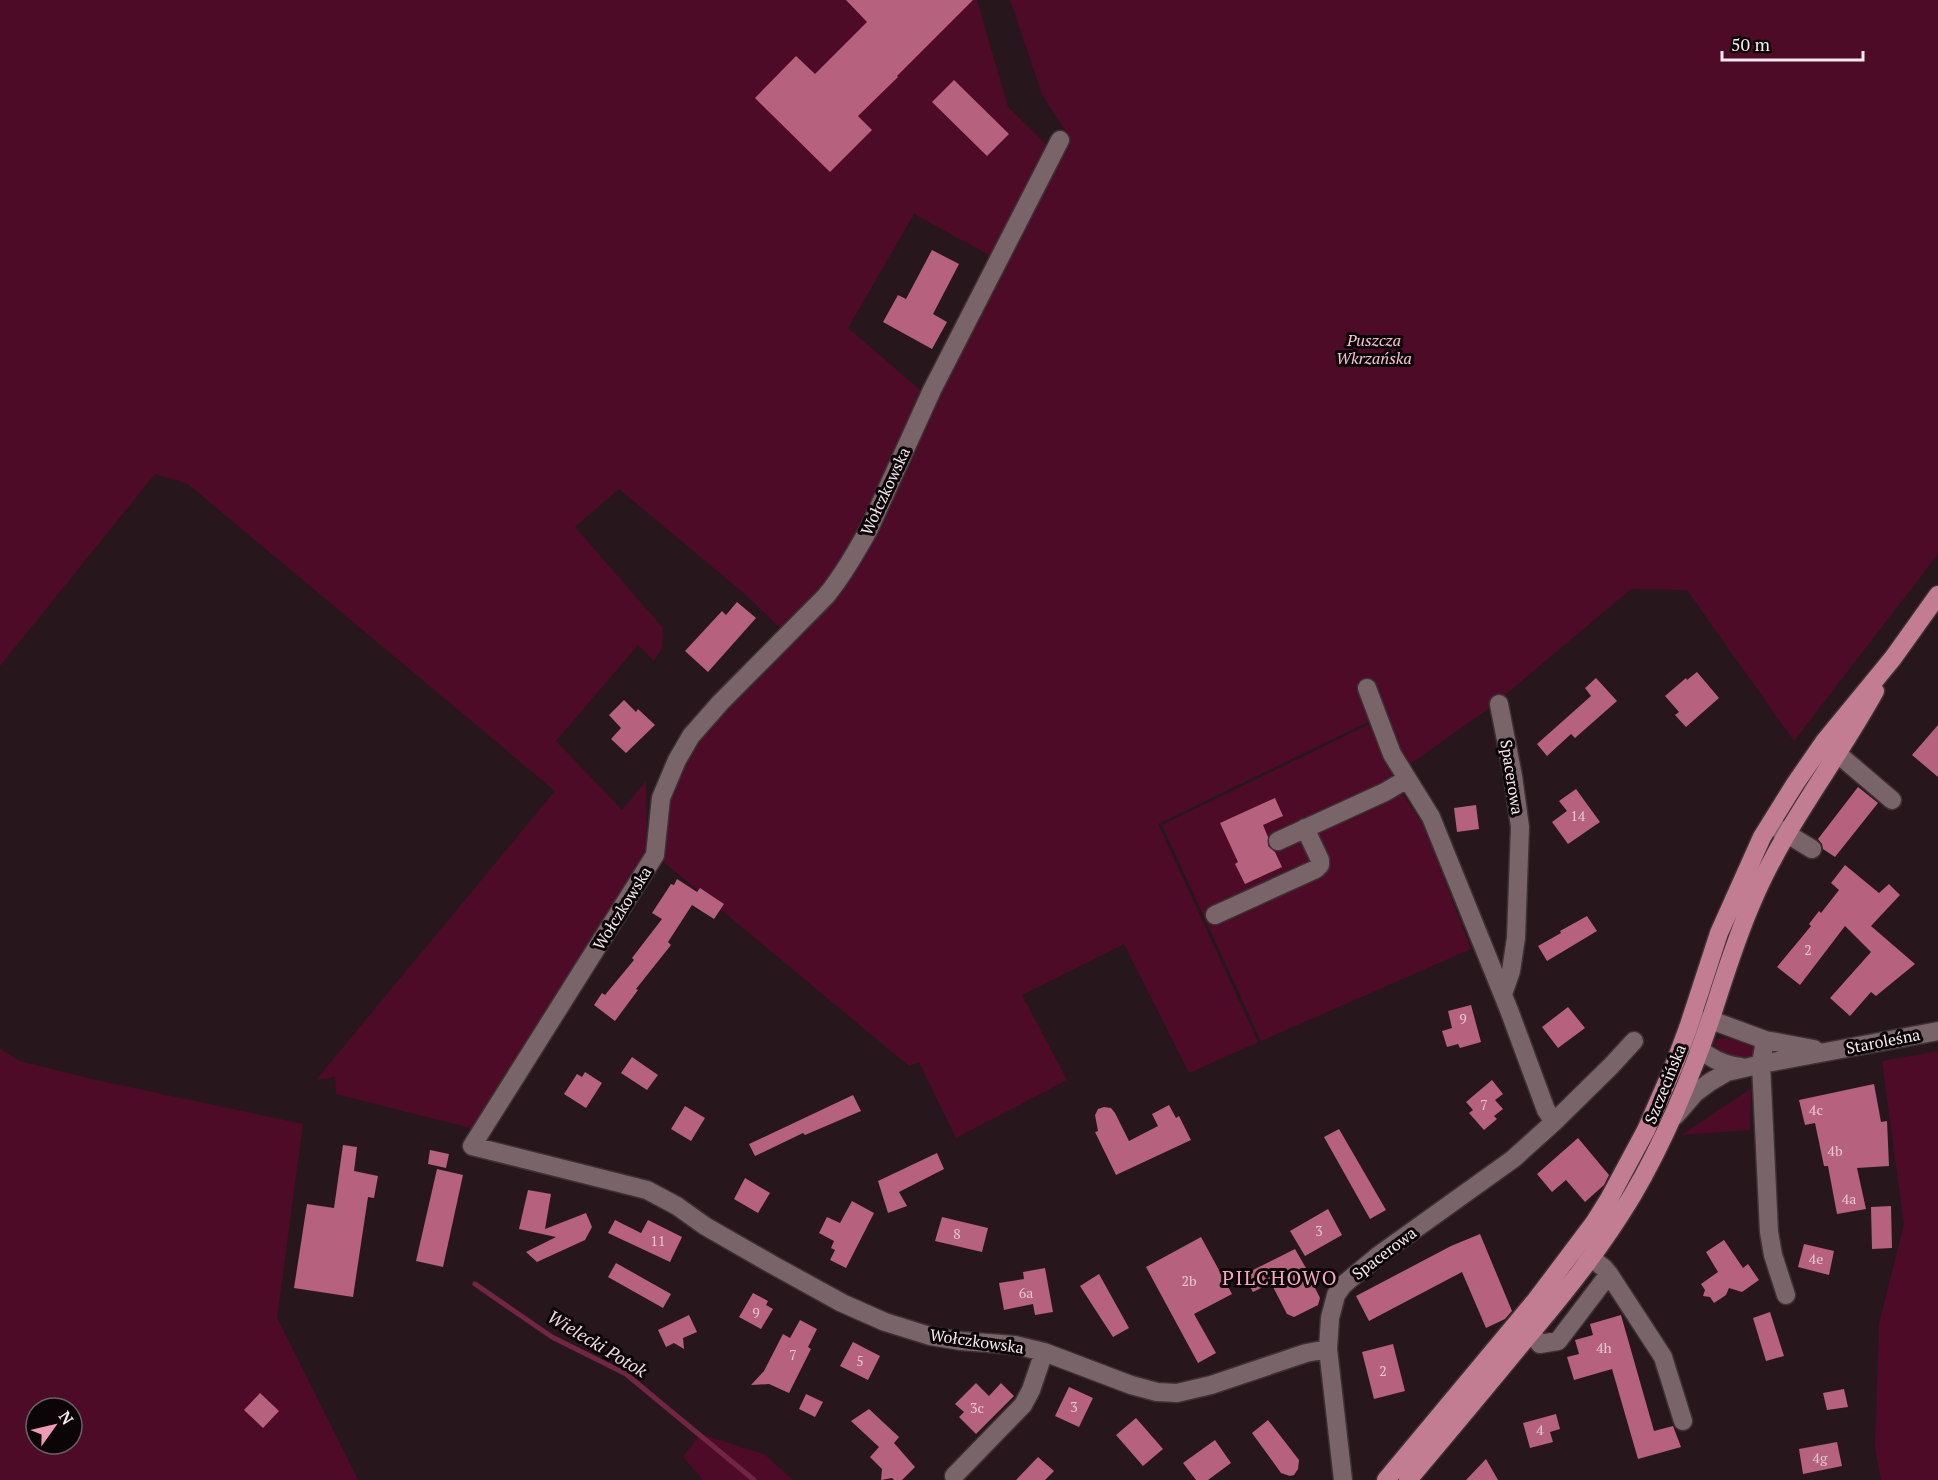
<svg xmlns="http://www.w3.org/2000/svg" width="1938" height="1480" viewBox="0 0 1938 1480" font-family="'PT Serif',serif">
  <rect width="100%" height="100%" fill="#27171c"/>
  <!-- green -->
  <path fill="#4d0b28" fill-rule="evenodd" d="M 0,0 L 977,0 L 1008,107 L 1050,148 L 991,256 L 914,214 L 848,328 L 926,395 C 896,459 868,526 826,583 C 813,600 797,615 783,631 L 746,595 L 619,489 L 575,527 L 663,628 L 662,648 L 654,661 L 638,645 L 556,741 L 622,810 L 646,781 L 647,847 L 679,774 L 709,728 L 832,603 L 863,555 L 923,430 L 1069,137 L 1042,94 L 1010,0 L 1938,0 L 1938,554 L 1794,741 L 1687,590 L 1631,589 L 1492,706 L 1409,765 L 1391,731 L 1372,720 L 1158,824 L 1258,1042 L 1189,1073 L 1124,944 L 1022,995 L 1067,1080 L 956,1138 L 919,1062 L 909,1066 L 648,849 L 648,855 L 474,1129 L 336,1094 L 335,1077 L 316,1080 L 555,791 L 188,484 L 155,474 L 0,666 Z
    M 1370,724 L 1384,761 L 1395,778 L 1393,780 L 1423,824 L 1471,949 L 1261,1041 L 1162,825 Z
    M 1729,1038 C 1739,1040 1749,1042 1757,1049 L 1754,1059 C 1737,1060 1724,1057 1713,1043 L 1716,1039 Z
    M 0,1049 L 20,1061 L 87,1078 L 303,1124 L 277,1318 L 358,1480 L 0,1480 ZM 36,1408 L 72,1408 L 72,1444 L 36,1444 Z
    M 1938,1051 L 1938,1480 L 1881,1480 L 1875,1447 L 1879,1324 L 1904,1224 L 1882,1061 Z
    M 1751,1089 L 1750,1130 L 1681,1135 Z
    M 700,1434 L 764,1454 L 793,1480 L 703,1480 L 683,1457 Z"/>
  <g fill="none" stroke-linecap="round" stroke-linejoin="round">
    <!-- stream -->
    <path stroke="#732544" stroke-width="5" d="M 475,1284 L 552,1337 L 626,1374 L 754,1480"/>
  </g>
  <!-- building -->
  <path fill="#b6617e" d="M 846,0 L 973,0 L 897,76 L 898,77 L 858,116 L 872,130 L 830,172 L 755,98 L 796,56 L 815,74 L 867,22 Z
    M 954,80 L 1009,134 L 987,156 L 932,102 Z
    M 932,250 L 959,264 L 933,314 L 947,322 L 932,349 L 883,322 L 898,295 L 906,299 Z
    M 737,602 L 756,618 L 708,672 L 685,651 L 722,611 L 726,615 Z
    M 1697,672 L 1719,698 L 1686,727 L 1675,715 L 1679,712 L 1665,696 L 1686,678 L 1687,680 Z
    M 1596,678 L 1617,701 L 1575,738 L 1571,734 L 1547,756 L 1537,744 L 1591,696 L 1585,688 Z
    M 624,700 L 636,712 L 638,709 L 655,725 L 626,753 L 611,739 L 621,728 L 609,715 Z
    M 1938,725 L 1938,777 L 1912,755 Z
    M 1858,787 L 1878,803 L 1835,857 L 1823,849 L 1822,844 L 1818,839 Z
    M 1576,789 L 1600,822 L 1568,844 L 1552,822 L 1567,811 L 1559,801 Z
    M 1275,798 L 1283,816 L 1263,825 L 1268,837 L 1268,846 L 1275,852 L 1282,867 L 1245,884 L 1235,864 L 1238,862 L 1220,823 Z
    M 1476,805 L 1479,829 L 1457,832 L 1454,808 Z
    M 1845,865 L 1879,893 L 1889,884 L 1900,895 L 1871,926 L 1915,964 L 1876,996 L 1871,992 L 1850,1016 L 1830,998 L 1871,952 L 1845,926 L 1800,985 L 1777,967 L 1811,926 L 1809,924 L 1819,911 L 1821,913 L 1839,890 L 1831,883 Z
    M 677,879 L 697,892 L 700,888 L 724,904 L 714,919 L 692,905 L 668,942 L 671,945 L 636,989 L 638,990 L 615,1021 L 594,1005 L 602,993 L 605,995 L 634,960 L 632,958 L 662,919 L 652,913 L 671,884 L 674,885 Z
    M 1587,916 L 1597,931 L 1547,961 L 1538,946 L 1561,933 L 1560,931 Z
    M 1471,1005 L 1481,1042 L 1460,1048 L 1458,1044 L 1447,1047 L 1442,1031 L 1452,1028 L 1448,1011 Z
    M 1568,1007 L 1585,1028 L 1558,1048 L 1542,1027 Z
    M 632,1057 L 658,1075 L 647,1090 L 621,1073 Z
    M 585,1072 L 602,1083 L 586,1108 L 564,1094 L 577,1074 L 582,1077 Z
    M 1492,1080 L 1503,1094 L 1495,1100 L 1503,1109 L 1494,1116 L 1497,1119 L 1484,1130 L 1469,1113 L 1473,1110 L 1466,1102 Z
    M 1874,1084 L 1881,1122 L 1887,1121 L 1889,1166 L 1857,1168 L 1866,1209 L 1837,1214 L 1828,1166 L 1824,1166 L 1815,1123 L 1805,1125 L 1799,1100 Z
    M 853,1095 L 861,1111 L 805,1135 L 803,1133 L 755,1156 L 749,1144 Z
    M 1169,1105 L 1176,1118 L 1179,1116 L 1191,1140 L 1116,1175 L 1095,1132 L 1098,1131 L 1095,1115 L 1098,1109 L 1104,1107 L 1111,1108 L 1115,1113 L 1129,1141 L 1158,1126 L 1152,1114 Z
    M 685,1106 L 705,1118 L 691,1141 L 671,1129 Z
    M 1339,1129 L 1386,1210 L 1370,1219 L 1324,1137 Z
    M 1578,1138 L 1609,1175 L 1604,1185 L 1585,1202 L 1566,1180 L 1552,1192 L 1537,1174 Z
    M 343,1145 L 357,1147 L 354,1171 L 378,1176 L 374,1198 L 368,1197 L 353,1297 L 294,1288 L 307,1204 L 334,1208 Z
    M 430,1150 L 449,1154 L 446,1168 L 428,1164 Z
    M 937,1153 L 944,1169 L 899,1192 L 907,1206 L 888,1213 L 878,1181 Z
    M 437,1169 L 463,1175 L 443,1267 L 416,1261 Z
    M 745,1178 L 770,1193 L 758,1213 L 734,1199 Z
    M 528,1190 L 551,1194 L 545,1229 L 586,1213 L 592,1227 L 585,1240 L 537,1262 L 526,1252 L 556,1237 L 519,1229 Z
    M 852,1201 L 874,1213 L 846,1268 L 830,1260 L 835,1250 L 831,1248 L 834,1241 L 819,1233 L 827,1217 L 840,1223 Z
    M 1891,1206 L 1892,1248 L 1872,1249 L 1871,1207 Z
    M 1328,1209 L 1342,1235 L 1305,1256 L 1290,1231 Z
    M 942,1217 L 988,1228 L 982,1252 L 935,1241 Z
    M 615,1220 L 641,1233 L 648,1220 L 682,1237 L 670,1262 L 608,1233 Z
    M 1480,1234 L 1512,1311 L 1505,1319 L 1486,1328 L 1462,1272 L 1369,1321 L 1356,1296 L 1451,1246 Z
    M 1201,1237 L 1232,1294 L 1194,1314 L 1216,1353 L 1198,1363 L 1146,1267 Z
    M 1724,1240 L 1743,1268 L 1748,1264 L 1759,1280 L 1742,1292 L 1729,1288 L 1726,1295 L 1714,1303 L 1710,1297 L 1703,1296 L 1705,1290 L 1701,1284 L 1718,1272 L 1706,1252 Z
    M 1804,1244 L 1834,1251 L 1829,1275 L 1798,1267 Z
    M 1295,1249 L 1310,1275 L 1309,1276 L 1320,1298 L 1318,1305 L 1294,1317 L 1287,1314 L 1271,1283 L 1253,1292 L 1243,1275 Z
    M 616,1263 L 671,1294 L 663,1308 L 608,1277 Z
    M 1045,1268 L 1053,1312 L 1035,1315 L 1033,1304 L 1004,1310 L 999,1283 L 1024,1279 L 1023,1272 Z
    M 1099,1274 L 1129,1328 L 1113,1337 L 1080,1286 Z
    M 753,1293 L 768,1301 L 766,1305 L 773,1309 L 761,1329 L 739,1317 Z
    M 1770,1312 L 1784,1356 L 1766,1361 L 1753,1318 Z
    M 689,1315 L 697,1332 L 683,1338 L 684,1349 L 674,1343 L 666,1347 L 658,1330 Z
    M 1621,1315 L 1654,1431 L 1673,1426 L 1681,1447 L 1638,1459 L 1612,1369 L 1574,1380 L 1567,1357 L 1579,1354 L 1575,1340 L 1593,1335 L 1590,1324 Z
    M 800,1320 L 817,1329 L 808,1347 L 811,1349 L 789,1393 L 769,1384 L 751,1385 L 764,1371 L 783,1334 L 790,1338 Z
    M 853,1342 L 880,1356 L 868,1380 L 840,1366 Z
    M 1393,1344 L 1405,1391 L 1374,1399 L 1362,1352 Z
    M 976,1383 L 989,1396 L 1001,1383 L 1014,1396 L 976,1434 L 959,1417 L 964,1412 L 955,1404 Z
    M 1069,1387 L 1093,1398 L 1079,1427 L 1055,1416 Z
    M 1844,1389 L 1848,1407 L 1827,1410 L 1823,1393 Z
    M 260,1393 L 279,1411 L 263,1428 L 244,1410 Z
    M 806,1394 L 823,1402 L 815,1417 L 799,1409 Z
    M 869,1409 L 899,1437 L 894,1443 L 915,1467 L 902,1480 L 894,1480 L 892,1478 L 881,1480 L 882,1469 L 870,1457 L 879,1447 L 851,1421 Z
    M 1556,1414 L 1560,1429 L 1550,1432 L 1553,1442 L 1530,1448 L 1523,1423 Z
    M 1136,1418 L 1163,1449 L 1143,1466 L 1116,1435 Z
    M 1268,1420 L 1299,1460 L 1298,1469 L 1294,1475 L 1290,1476 L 1281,1473 L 1252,1433 Z
    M 1215,1440 L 1231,1463 L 1208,1480 L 1196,1480 L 1183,1463 Z
    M 1837,1442 L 1842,1466 L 1803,1474 L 1799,1449 Z
    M 1038,1457 L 1054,1471 L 1045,1480 L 1016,1480 Z
    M 1486,1459 L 1498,1480 L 1466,1480 Z"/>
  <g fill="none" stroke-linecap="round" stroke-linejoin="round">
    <defs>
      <path id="minor" d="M 1060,140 L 932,390 L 869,529 C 856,552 843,575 826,596 L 720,703 L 691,736 L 677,760 L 661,798 L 655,855 L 472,1146 L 647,1190 L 677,1206 L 705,1226 L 773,1265 L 842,1303 L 885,1322 L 930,1336 L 961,1341 L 1015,1345 L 1044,1352 L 1131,1385 L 1157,1392 L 1177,1393 L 1211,1385 L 1306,1353 L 1328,1349
        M 1367,688 L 1392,754 L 1431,817 L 1509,1010 L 1546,1110 L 1554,1122
        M 1499,704 L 1513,776 L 1520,827 L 1516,938 L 1511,971 L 1503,994
        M 1825,743 L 1892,800
        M 1774,826 L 1812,849
        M 1278,841 L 1385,792 L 1407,779
        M 1215,915 L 1316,869 L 1320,865 L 1320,860 L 1305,828
        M 1765,1040 L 1761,1064 L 1769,1232 L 1773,1255 L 1786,1295
        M 1741,1067 C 1720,1065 1692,1051 1688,1028 L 1696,1022 L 1711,1020 L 1765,1040 L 1814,1049
        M 1675,1116 L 1695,1093 L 1710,1082 L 1727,1072 L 1767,1063 L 1938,1031
        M 1609,1274 L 1663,1357 L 1683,1421
        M 1519,1323 L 1531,1333 L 1540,1344 L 1558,1341 L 1609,1274 L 1604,1268 L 1580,1249
        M 954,1476 L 1023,1405 L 1031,1390 L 1044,1352
        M 1343,1480 L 1328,1349 L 1330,1318 L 1336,1295 L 1343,1285 L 1379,1255 L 1513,1159 L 1554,1122 L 1611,1066 L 1634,1041"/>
      <path id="major" d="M 1386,1480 L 1536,1300 L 1594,1223 L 1609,1199 L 1646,1130 L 1673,1068 L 1688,1028 L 1719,933 L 1762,837 L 1795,784 L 1824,742 L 1893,658 L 1938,595
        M 1408,1480 C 1445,1436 1482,1392 1518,1348 C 1559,1300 1599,1251 1632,1196 C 1663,1144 1692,1075 1711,1018 C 1724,978 1736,938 1753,900 C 1785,825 1836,762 1875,691"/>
    </defs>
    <!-- minor casing -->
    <use href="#minor" stroke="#3d3134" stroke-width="21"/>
    <!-- major casing -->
    <use href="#major" stroke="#3d3134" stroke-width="21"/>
    <!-- minor -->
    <use href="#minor" stroke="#796469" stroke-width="18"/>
    <!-- major -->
    <use href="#major" stroke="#c37d93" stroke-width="18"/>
  </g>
  <g text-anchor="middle" stroke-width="6" stroke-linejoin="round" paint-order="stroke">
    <!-- number labels -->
    <g font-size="14" fill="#e6c8d1">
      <text x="1578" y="821">14</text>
      <text x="1808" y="955">2</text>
      <text x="1463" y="1024">9</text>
      <text x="1484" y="1110">7</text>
      <text x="1816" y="1115">4c</text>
      <text x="1835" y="1156">4b</text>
      <text x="1849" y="1204">4a</text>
      <text x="1319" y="1236">3</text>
      <text x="957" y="1239">8</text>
      <text x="658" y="1246">11</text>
      <text x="1816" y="1264">4e</text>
      <text x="1189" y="1286">2b</text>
      <text x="1026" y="1298">6a</text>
      <text x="756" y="1318">9</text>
      <text x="1604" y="1353">4h</text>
      <text x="793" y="1360">7</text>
      <text x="860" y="1366">5</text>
      <text x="1383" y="1376">2</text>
      <text x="1074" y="1412">3</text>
      <text x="977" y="1413">3c</text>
      <text x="1540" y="1435">4</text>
      <text x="1820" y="1463">4g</text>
    </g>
    <!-- park labels -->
    <g font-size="16" font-style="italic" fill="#f4c3d1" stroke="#0b0507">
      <text x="1374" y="346">Puszcza<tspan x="1374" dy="18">Wkrzańska</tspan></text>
    </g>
    <!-- street labels -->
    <g font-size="16" fill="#f6eaed" stroke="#0b0507">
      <text transform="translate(885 491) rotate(-65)" y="6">Wołczkowska</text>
      <text transform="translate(1512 777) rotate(81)" y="6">Spacerowa</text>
      <text transform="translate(622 908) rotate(-58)" y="6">Wołczkowska</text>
      <text transform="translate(1883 1041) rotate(-11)" y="6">Staroleśna</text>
      <text transform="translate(1665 1084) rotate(-68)" y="6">Szczecińska</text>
      <text transform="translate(1384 1253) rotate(-37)" y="6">Spacerowa</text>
      <text transform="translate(977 1341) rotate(8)" y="6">Wołczkowska</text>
    </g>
    <!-- water labels -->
    <g font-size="18" font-style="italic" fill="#f1d8df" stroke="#0b0507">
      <text transform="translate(597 1344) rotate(31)" y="6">Wielecki Potok</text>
    </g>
    <!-- quarter labels -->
    <g font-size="20" letter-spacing="1.5" fill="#f8a7c0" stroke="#0b0507">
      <text x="1280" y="1285">PILCHOWO</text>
    </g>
  </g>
  <!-- north arrow -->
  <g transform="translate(54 1426) rotate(56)"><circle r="28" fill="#0b0507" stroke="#696163" stroke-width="1.5"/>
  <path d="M0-4.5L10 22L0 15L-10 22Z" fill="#f09ab5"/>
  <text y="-9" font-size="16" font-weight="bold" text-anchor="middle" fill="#f6eaed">N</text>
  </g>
  <!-- scale -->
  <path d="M1722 51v9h141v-9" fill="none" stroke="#f6eaed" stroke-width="3"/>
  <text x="1731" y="51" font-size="18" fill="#f6eaed" stroke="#0b0507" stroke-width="4.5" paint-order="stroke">50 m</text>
</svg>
